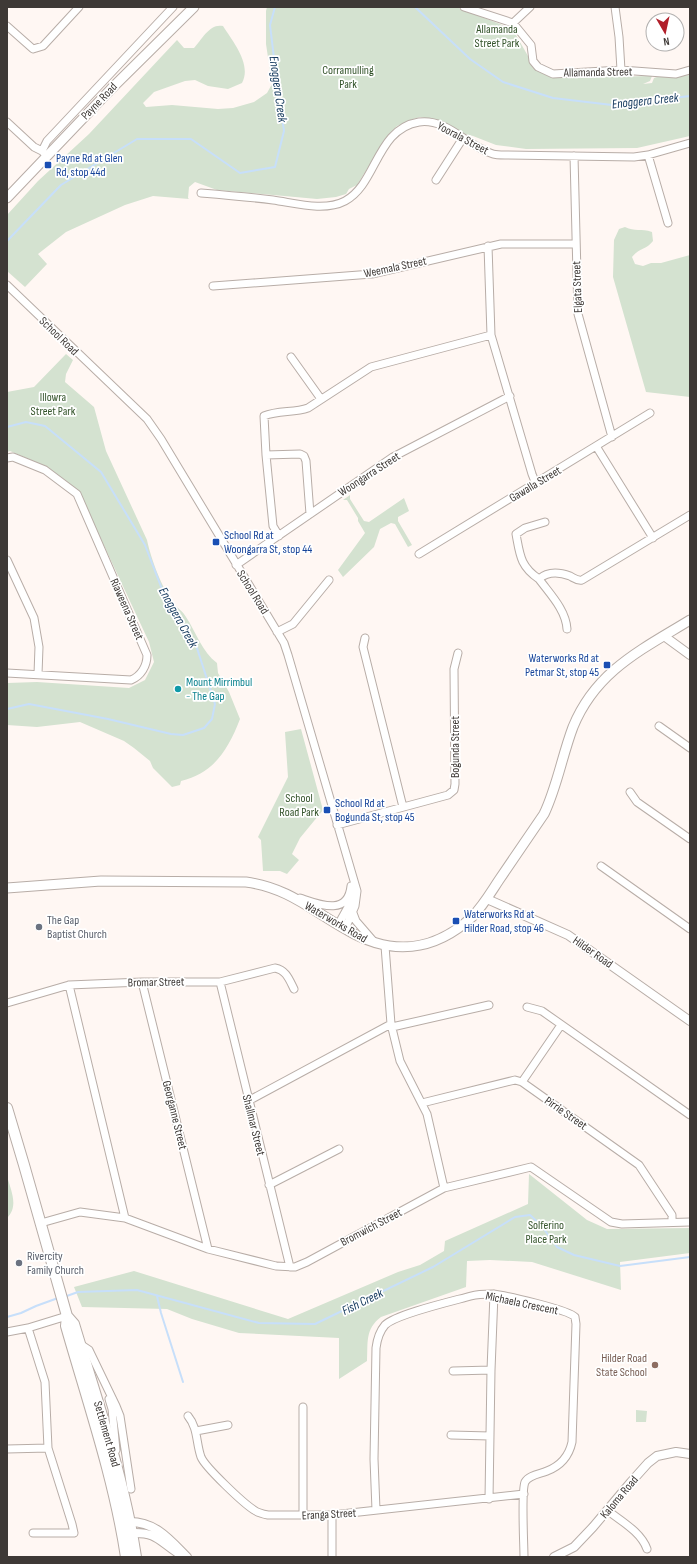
<svg xmlns="http://www.w3.org/2000/svg" width="697" height="1564" viewBox="0 0 697 1564" font-family="'Sofia Sans Condensed',sans-serif">
  <rect width="100%" height="100%" fill="#fff7f3"/>
  <!-- green -->
  <path fill="#d4e2d0" d="M 267,7 L 456,7 L 505,26 L 516,35 L 536,70 L 552,78 L 652,76 L 650,81 L 643,84 L 652,83 L 654,78 L 657,77 L 690,75 L 690,136 L 637,148 L 526,149 L 496,145 L 473,136 L 465,134 L 440,121 L 420,117 L 413,119 L 397,126 L 389,134 L 357,185 L 349,189 L 346,194 L 336,197 L 317,199 L 217,190 L 195,182 L 189,187 L 188,198 L 189,199 L 153,196 L 125,205 L 66,232 L 38,254 L 47,264 L 25,287 L 7,271 L 7,215 L 38,181 L 89,134 L 177,40 L 184,48 L 194,48 C 202,39 210,23 223,26 C 233,42 252,64 242,83 L 228,89 L 208,86 L 195,80 L 185,81 L 154,92 L 143,103 L 146,107 L 172,105 L 218,109 L 233,108 L 254,102 L 267,93 L 272,84 L 266,44 L 266,11 Z
    M 625,227 C 635,232 641,228 652,232 L 653,241 C 646,250 639,248 632,257 L 635,264 L 643,266 L 651,263 L 661,263 L 690,255 L 690,397 L 646,392 L 613,277 L 614,240 L 619,229 Z
    M 66,354 L 73,360 L 66,374 L 65,382 L 94,407 L 106,451 L 147,540 C 151,559 162,588 173,603 C 177,608 183,611 186,617 C 196,632 202,652 217,663 L 218,673 L 229,692 L 240,719 C 228,750 214,773 181,781 L 180,785 L 172,787 L 153,768 L 150,761 L 134,748 L 124,741 L 80,722 L 37,727 L 7,725 L 7,683 L 37,682 L 129,688 L 145,680 L 154,662 L 149,642 L 79,492 L 43,465 L 10,451 L 7,452 L 7,392 L 34,387 Z
    M 350,495 L 350,499 L 364,521 L 369,522 L 404,498 L 409,511 L 398,517 L 398,521 L 412,545 L 408,547 L 395,524 L 391,523 L 380,529 L 374,547 L 343,577 L 338,570 L 365,533 L 358,521 L 358,518 L 347,500 L 343,500 Z
    M 301,729 L 323,810 L 300,838 L 292,854 L 299,860 L 287,874 L 280,871 L 263,871 L 261,840 L 258,837 L 288,777 L 285,732 Z
    M 529,1174 L 587,1220 L 607,1229 L 690,1228 L 690,1253 L 620,1262 L 621,1290 L 532,1262 L 490,1260 L 467,1261 L 466,1287 L 381,1317 C 365,1329 368,1342 367,1361 L 339,1379 L 339,1338 L 239,1333 L 192,1319 L 167,1309 L 82,1307 L 74,1287 L 134,1271 L 288,1319 L 398,1272 L 420,1265 L 444,1251 L 445,1241 L 528,1204 Z
    M 7,1176 C 11,1191 19,1206 7,1218 Z
    M 636,1410 L 647,1411 L 646,1422 L 636,1422 Z"/>
  <g fill="none" stroke-linecap="round" stroke-linejoin="round">
    <!-- stream -->
    <path stroke="#c7dffa" stroke-width="2" d="M 415,7 L 470,59 L 503,82 L 553,98 L 612,105 L 690,96
      M 7,241 L 61,185 L 137,139 L 191,139 L 240,173 L 275,167 L 284,131 L 277,83 L 270,25 L 275,7
      M 7,427 L 26,422 L 45,426 L 101,472 L 145,545 L 165,597 L 196,645 L 215,704 L 212,719 L 204,728 L 183,735 L 171,734 L 108,719 L 29,704 L 7,709
      M 157,1296 L 161,1313 L 183,1382
      M 64,1297 L 78,1292 L 137,1290 L 259,1323 L 315,1324 L 433,1267 L 515,1217 L 530,1215 L 541,1225 L 557,1247 L 574,1255 L 620,1266 L 690,1257
      M 7,1317 L 21,1313 L 36,1306 L 58,1298"/>
    <defs>
      <path id="minor" d="M 464,7 L 513,23 L 531,45 L 533,61 L 538,67 L 553,74 L 621,70 L 676,74 L 690,70
        M 615,7 L 619,37 L 621,70
        M 513,23 L 530,7
        M 7,26 L 33,49 L 43,46 L 79,7
        M 7,122 L 34,147 L 42,151 L 45,154
        M 42,151 L 47,141 L 173,7
        M 648,155 L 668,223
        M 574,156 L 578,314 L 612,437
        M 436,180 L 463,138
        M 201,193 C 225,195 249,197 273,200 C 295,203 324,212 345,201 C 377,184 376,129 419,122 C 447,118 467,146 493,154 C 496,155 501,155 505,155 L 634,157 L 648,155 L 690,143
        M 488,246 L 491,335 L 532,474 L 536,484
        M 7,285 L 147,419 L 161,439 L 284,643 L 288,655 L 357,891 L 355,906 L 345,929
        M 213,286 L 372,274 L 501,244 L 576,244
        M 291,357 L 321,399
        M 596,446 L 653,538
        M 266,455 L 300,454 L 304,456 L 306,461 L 310,514
        M 7,458 L 13,457 L 45,470 L 77,494 L 147,655 C 147,666 141,676 131,680 L 7,673
        M 545,522 L 525,528 L 516,534 C 520,555 520,566 539,579 C 548,571 559,572 570,576 C 574,578 577,581 582,580 L 690,515
        M 279,536 L 273,526 L 266,455 L 264,416 C 278,410 294,413 308,408 L 371,367 L 491,335
        M 419,554 L 650,413
        M 7,560 L 34,618 L 39,647 L 38,674
        M 236,565 L 393,457 L 510,396
        M 539,579 C 550,594 566,610 567,629
        M 277,632 L 293,624 L 329,580
        M 365,638 L 363,647 L 403,807
        M 659,726 L 690,748
        M 630,792 L 637,802 L 690,839
        M 337,825 L 448,795 L 454,790 L 455,784 L 454,669 L 458,653
        M 601,866 L 690,929
        M 300,898 C 318,904 348,917 351,886
        M 353,913 L 356,921 L 375,943
        M 338,925 L 348,907 L 351,894
        M 385,946 L 391,1024 L 400,1061 L 427,1114 L 444,1188
        M 142,982 L 208,1249
        M 220,982 L 290,1267
        M 69,985 L 125,1218
        M 7,1003 L 69,985 L 142,982 L 220,982 L 275,968 C 286,970 289,979 294,989
        M 527,1007 L 542,1011 L 690,1115
        M 392,1027 L 489,1005
        M 522,1082 L 561,1025
        M 248,1101 L 391,1024
        M 422,1103 L 515,1080 L 522,1082 L 639,1165 L 672,1215 L 672,1222
        M 269,1185 L 339,1149
        M 41,1223 L 80,1212 L 125,1218 L 208,1249 L 276,1266 L 295,1267 L 307,1262 L 444,1188 L 531,1167 L 611,1222 L 622,1224 L 690,1222
        M 28,1328 L 45,1382 L 48,1448 L 72,1524 L 74,1533 L 33,1533
        M 7,1332 L 28,1328 L 67,1316
        M 80,1344 L 89,1350 L 116,1406 L 120,1416 L 131,1489
        M 453,1371 L 491,1370
        M 109,1399 L 112,1409 L 116,1450
        M 303,1407 L 303,1515
        M 188,1416 C 198,1428 196,1443 201,1457 C 205,1467 243,1503 254,1510 C 258,1513 263,1514 268,1515 L 332,1515 L 524,1494
        M 196,1431 L 228,1425
        M 451,1435 L 490,1436
        M 7,1449 L 48,1448
        M 489,1499 L 491,1370 L 494,1294
        M 376,1510 L 374,1459 L 376,1348 C 377,1340 379,1332 385,1325 C 396,1314 453,1301 471,1296 C 478,1294 485,1294 492,1294 C 505,1295 569,1310 575,1317 L 576,1324 L 572,1442 C 569,1456 560,1466 547,1471 C 540,1474 529,1475 525,1482 C 521,1491 524,1544 524,1557
        M 607,1510 C 621,1521 641,1532 647,1549
        M 332,1515 L 332,1557"/>
      <path id="tertiary" d="M 664,636 L 690,655
        M 487,899 L 568,935 L 690,1021
        M 130,1522 C 156,1522 170,1540 187,1557
        M 132,1533 C 157,1532 159,1541 178,1553
        M 554,1557 L 574,1547 L 593,1527 L 631,1482 L 648,1463 L 657,1456 L 676,1452 L 690,1454"/>
      <path id="secondary" d="M 7,198 L 111,89 L 194,7
        M 7,888 L 101,881 L 246,882 C 289,888 311,910 347,930 C 391,956 434,952 472,917 C 483,906 491,892 499,880 C 514,858 529,836 544,814 C 557,787 562,756 573,727 C 596,671 641,650 690,620"/>
      <path id="primary" d="M 7,1108 L 24,1165 L 67,1316 L 66,1326 C 88,1403 114,1478 126,1557
        M 67,1316 L 74,1324 C 97,1401 124,1477 136,1557"/>
    </defs>
    <!-- minor casing -->
    <use href="#minor" stroke="#b8ada7" stroke-width="9"/>
    <!-- tertiary casing -->
    <use href="#tertiary" stroke="#b8ada7" stroke-width="10"/>
    <!-- secondary casing -->
    <use href="#secondary" stroke="#b8ada7" stroke-width="11"/>
    <!-- primary casing -->
    <use href="#primary" stroke="#b8ada7" stroke-width="12"/>
    <!-- minor -->
    <use href="#minor" stroke="#fff" stroke-width="7"/>
    <!-- tertiary -->
    <use href="#tertiary" stroke="#fff" stroke-width="8"/>
    <!-- secondary -->
    <use href="#secondary" stroke="#fff" stroke-width="9"/>
    <!-- primary -->
    <use href="#primary" stroke="#fff" stroke-width="10"/>
  </g>
  <!-- markers -->
  <g fill="#1a4fb4" stroke="#fff" stroke-width="1.5">
    <rect x="44" y="161" width="8" height="8" rx="2"/>
    <rect x="212" y="538" width="8" height="8" rx="2"/>
    <rect x="603" y="661" width="8" height="8" rx="2"/>
    <rect x="323" y="806" width="8" height="8" rx="2"/>
    <rect x="452" y="917" width="8" height="8" rx="2"/>
  </g>
  <circle fill="#0f9aa8" stroke="#fff" stroke-width="1.5" cx="178" cy="689" r="4"/>
  <g fill="#6b7280" stroke="#fff" stroke-width="1.5">
    <circle cx="39" cy="927" r="4"/>
    <circle cx="19" cy="1263" r="4"/>
  </g>
  <circle fill="#8d6e63" stroke="#fff" stroke-width="1.5" cx="655" cy="1365" r="4"/>
  <g text-anchor="middle" stroke-width="3.5" stroke-linejoin="round" paint-order="stroke">
    <!-- park labels -->
    <g font-size="12" fill="#33532a" stroke="#fff">
      <text x="497" y="33">Allamanda<tspan x="497" dy="14">Street Park</tspan></text>
      <text x="348" y="74">Corramulling<tspan x="348" dy="14">Park</tspan></text>
      <text x="53" y="401">Illowra<tspan x="53" dy="14">Street Park</tspan></text>
      <text x="299" y="802">School<tspan x="299" dy="14">Road Park</tspan></text>
      <text x="546" y="1229">Solferino<tspan x="546" dy="14">Place Park</tspan></text>
    </g>
    <!-- street labels -->
    <g font-size="12" fill="#3e3936" stroke="#fff">
      <text transform="translate(598 72) rotate(-1)" y="4">Allamanda Street</text>
      <text transform="translate(99 101) rotate(-46)" y="4">Payne Road</text>
      <text transform="translate(463 138) rotate(28)" y="4">Yoorala Street</text>
      <text transform="translate(395 267) rotate(-12)" y="4">Weemala Street</text>
      <text transform="translate(577 287) rotate(-92)" y="4">Elgata Street</text>
      <text transform="translate(59 336) rotate(44)" y="4">School Road</text>
      <text transform="translate(369 474) rotate(-33)" y="4">Woongarra Street</text>
      <text transform="translate(535 484) rotate(-31)" y="4">Gawalla Street</text>
      <text transform="translate(253 592) rotate(58)" y="4">School Road</text>
      <text transform="translate(127 609) rotate(66)" y="4">Riaweena Street</text>
      <text transform="translate(455 747) rotate(-90)" y="4">Bogunda Street</text>
      <text transform="translate(336 922) rotate(30)" y="4">Waterworks Road</text>
      <text transform="translate(593 952) rotate(35)" y="4">Hilder Road</text>
      <text transform="translate(156 982) rotate(-1)" y="4">Bromar Street</text>
      <text transform="translate(566 1113) rotate(35)" y="4">Pirrie Street</text>
      <text transform="translate(175 1115) rotate(76)" y="4">Georganne Street</text>
      <text transform="translate(254 1125) rotate(76)" y="4">Shallmar Street</text>
      <text transform="translate(371 1227) rotate(-28)" y="4">Bromwich Street</text>
      <text transform="translate(522 1303) rotate(12)" y="4">Michaela Crescent</text>
      <text transform="translate(107 1434) rotate(74)" y="4">Settlement Road</text>
      <text transform="translate(619 1497) rotate(-50)" y="4">Kaloma Road</text>
      <text transform="translate(329 1514) rotate(-3)" y="4">Eranga Street</text>
    </g>
    <!-- transit labels -->
    <g font-size="12" fill="#164399" stroke="#fff" text-anchor="start">
      <text x="56" y="162">Payne Rd at Glen<tspan x="56" dy="14">Rd, stop 44d</tspan></text>
      <text x="224" y="539">School Rd at<tspan x="224" dy="14">Woongarra St, stop 44</tspan></text>
      <text x="599" y="662" text-anchor="end">Waterworks Rd at<tspan x="599" dy="14">Petmar St, stop 45</tspan></text>
      <text x="335" y="807">School Rd at<tspan x="335" dy="14">Bogunda St, stop 45</tspan></text>
      <text x="464" y="918">Waterworks Rd at<tspan x="464" dy="14">Hilder Road, stop 46</tspan></text>
    </g>
    <!-- culture labels -->
    <g font-size="12" fill="#0d838f" stroke="#fff" text-anchor="start">
      <text x="186" y="686">Mount Mirrimbul<tspan x="186" dy="14">- The Gap</tspan></text>
    </g>
    <!-- worship labels -->
    <g font-size="12" fill="#5b616d" stroke="#fff" text-anchor="start">
      <text x="47" y="924">The Gap<tspan x="47" dy="14">Baptist Church</tspan></text>
      <text x="27" y="1260">Rivercity<tspan x="27" dy="14">Family Church</tspan></text>
    </g>
    <!-- education labels -->
    <g font-size="12" fill="#785e54" stroke="#fff" text-anchor="end">
      <text x="647" y="1362">Hilder Road<tspan x="647" dy="14">State School</tspan></text>
    </g>
    <!-- water labels -->
    <g font-size="13" font-style="italic" fill="#183c60" stroke="#fff">
      <text transform="translate(279 89) rotate(82)" y="5">Enoggera Creek</text>
      <text transform="translate(645 100) rotate(-6)" y="5">Enoggera Creek</text>
      <text transform="translate(179 617) rotate(61)" y="5">Enoggera Creek</text>
      <text transform="translate(362 1301) rotate(-26)" y="5">Fish Creek</text>
    </g>
  </g>
  <!-- border -->
  <rect width="697" height="1564" fill="none" stroke="#3e3936" stroke-width="16"/>
  <!-- north arrow -->
  <g transform="translate(665 32) rotate(171)"><circle r="19" fill="#ffffff" stroke="#b2b0af"/>
  <path d="M0-3L7 15L0 10L-7 15Z" fill="#b11f2a"/>
  <text y="-6" font-size="11" font-weight="bold" text-anchor="middle" fill="#3e3936">N</text>
  </g>
</svg>
